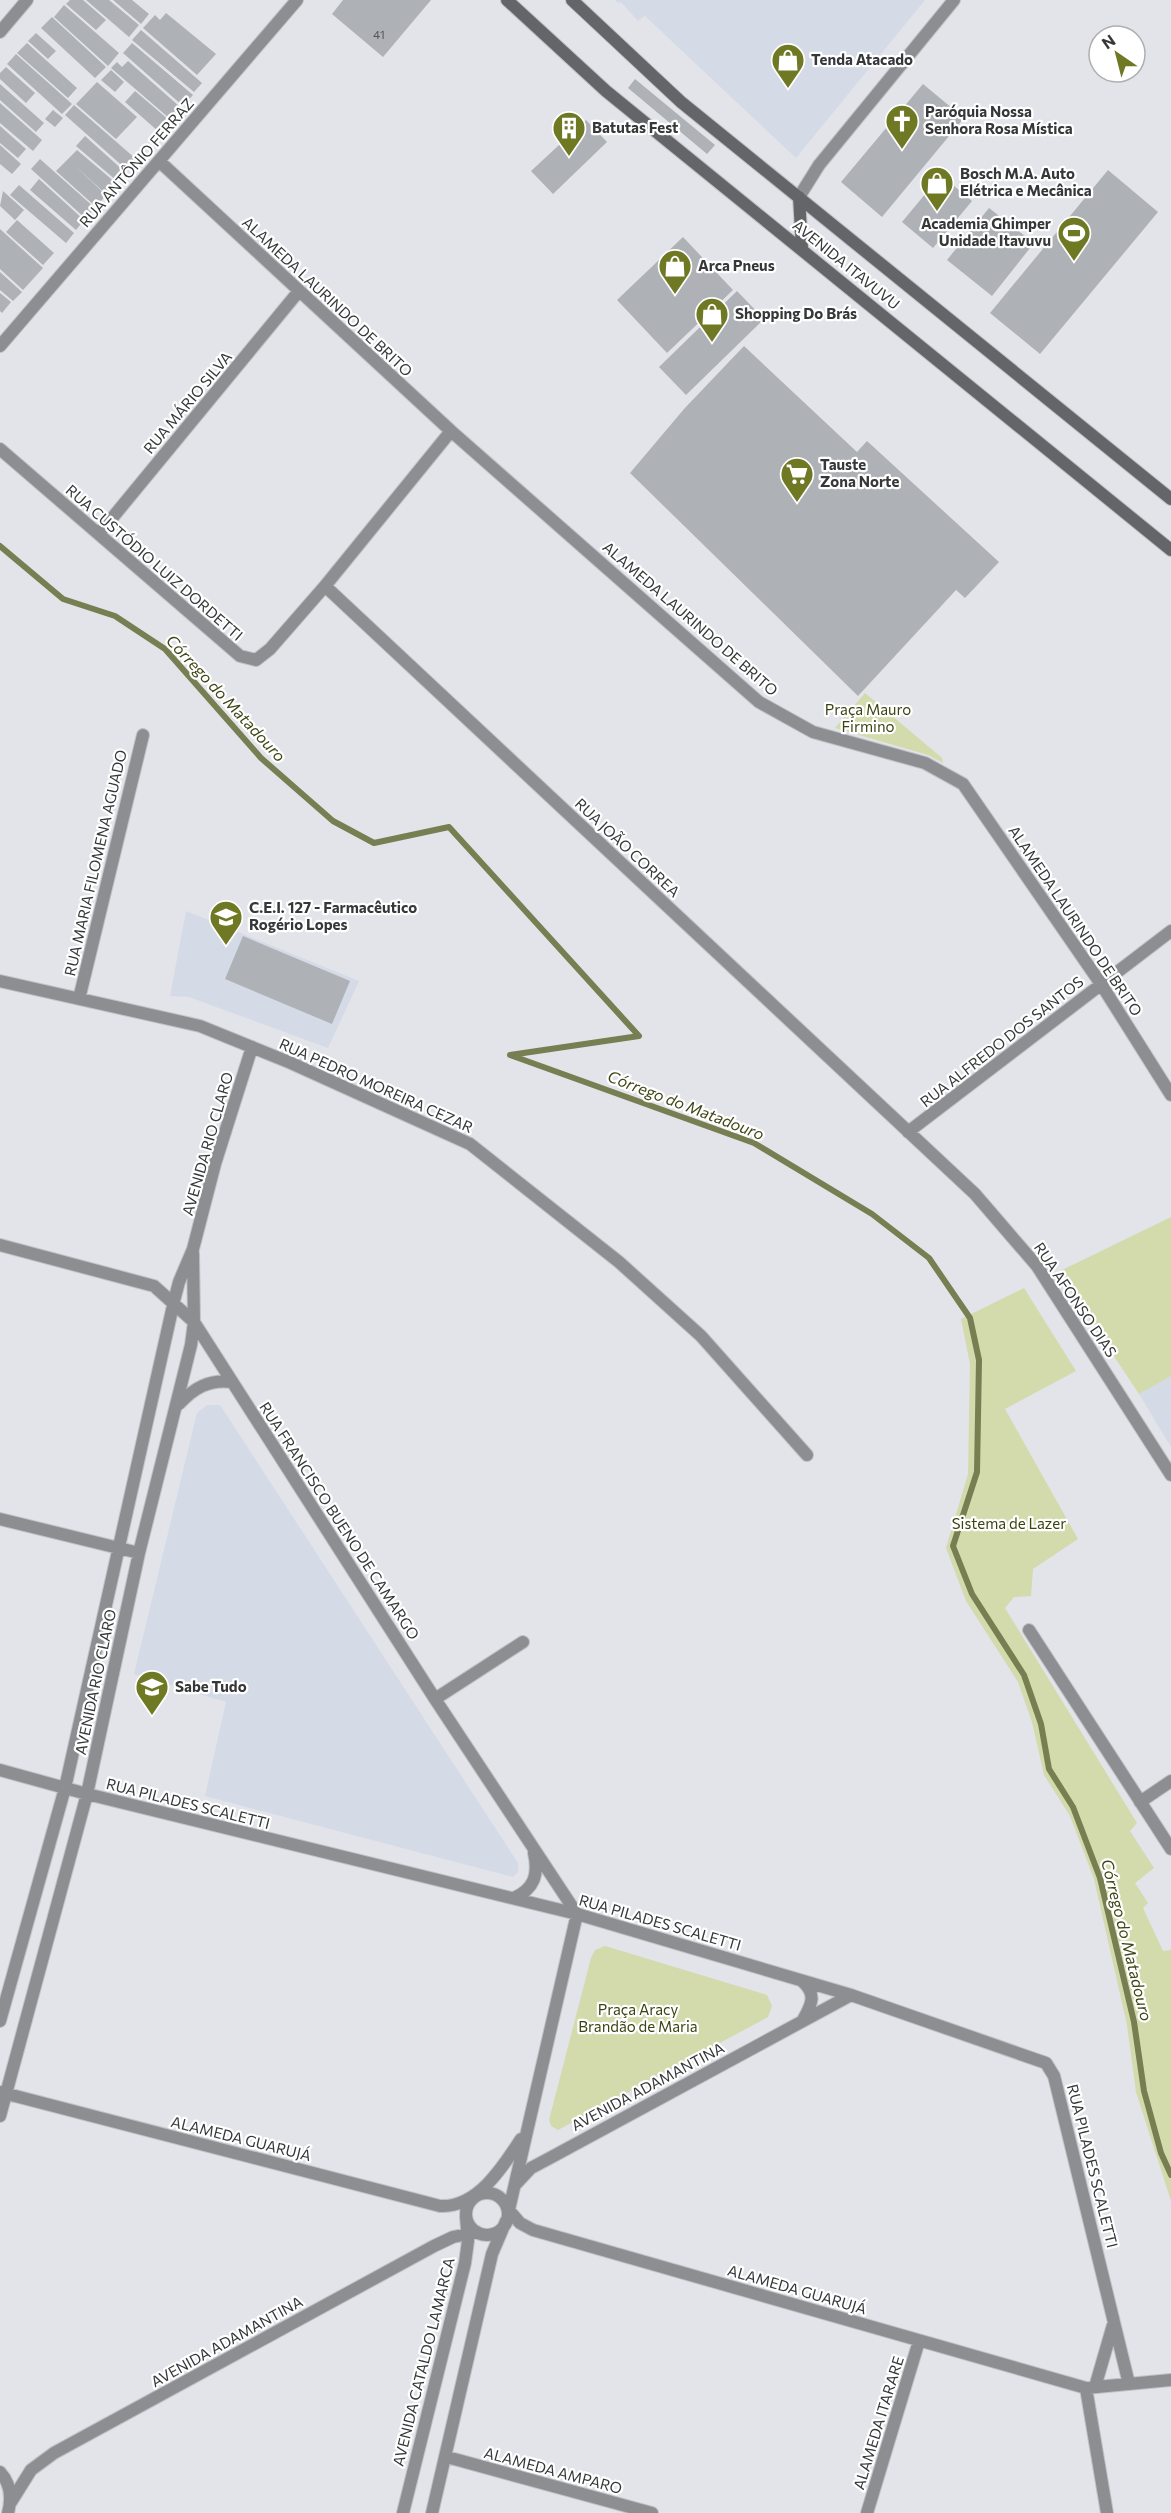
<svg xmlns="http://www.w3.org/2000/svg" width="1171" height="2513" viewBox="0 0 1171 2513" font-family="Commissioner,sans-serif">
  <rect width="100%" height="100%" fill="#e2e4ea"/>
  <!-- built -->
  <path fill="#d4dae6" d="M 615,0 L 925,0 L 796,158 L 645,16 L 638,21 L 621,2 L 618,3 Z
    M 186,911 L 359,981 L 328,1048 L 189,997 L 170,996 Z
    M 1171,1376 L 1171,1447 L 1139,1394 Z
    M 207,1405 L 220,1405 L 518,1863 L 518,1872 L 513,1877 L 205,1796 L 226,1702 L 134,1674 L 197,1413 Z"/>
  <!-- green -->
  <path fill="#d3daac" d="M 865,693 L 942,758 L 943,763 L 928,755 L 835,728 Z
    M 1171,1217 L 1171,1376 L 1139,1394 L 1058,1272 Z
    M 1024,1288 L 1076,1371 L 1005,1409 L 1078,1539 L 1033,1569 L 1031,1596 L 1014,1597 L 1005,1608 L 1137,1823 L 1130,1831 L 1154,1868 L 1135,1883 L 1148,1903 L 1143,1908 L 1163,1951 L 1171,1950 L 1171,2201 L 1136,2092 L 1127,2025 L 1094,1879 L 1070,1816 L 1044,1775 L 1032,1722 L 1018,1682 L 966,1601 L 946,1548 L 968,1474 L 970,1364 L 961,1319 Z
    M 605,1946 L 767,1995 L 772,2006 L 768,2017 L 558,2130 L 551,2126 L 549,2120 L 591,1958 L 595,1950 Z"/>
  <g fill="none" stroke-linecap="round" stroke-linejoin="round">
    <!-- stream -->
    <path stroke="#777e52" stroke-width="6" d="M 0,546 L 63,599 L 115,616 L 165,649 L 261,758 L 333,821 L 374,843 L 449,827 L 639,1036 L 510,1055 L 754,1143 L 872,1214 L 929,1258 L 970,1318 L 979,1360 L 977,1472 L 953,1546 L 972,1594 L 1024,1675 L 1041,1724 L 1049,1769 L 1073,1807 L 1100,1878 L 1134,2022 L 1144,2091 L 1161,2153 L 1171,2175"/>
  </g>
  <!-- building -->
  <path fill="#aeb1b6" d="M 70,0 L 83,0 L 106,20 L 96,30 L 66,4 Z
    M 86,0 L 109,0 L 139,25 L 129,37 Z
    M 113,0 L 132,0 L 149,14 L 141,24 Z
    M 343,0 L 431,0 L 383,57 L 332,14 Z
    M 64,5 L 119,53 L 108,66 L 54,17 Z
    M 166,13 L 216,54 L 197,75 L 143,28 L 155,15 L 160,20 Z
    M 52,17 L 106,67 L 95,78 L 41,28 Z
    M 141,30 L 202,83 L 194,92 L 132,40 Z
    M 36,33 L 56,51 L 48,59 L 28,41 Z
    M 27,43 L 77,88 L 68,98 L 17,53 Z
    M 132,43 L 193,95 L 183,106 L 123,53 Z
    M 16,54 L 72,104 L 62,114 L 7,64 Z
    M 128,61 L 179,106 L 169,118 L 111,68 L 117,62 L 122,67 Z
    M 6,67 L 35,93 L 26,103 L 0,79 L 0,73 Z
    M 111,70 L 124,82 L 115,92 L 101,80 Z
    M 635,79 L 715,145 L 707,154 L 628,88 Z
    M 97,82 L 137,117 L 116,139 L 76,104 Z
    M 0,84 L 44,123 L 36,132 L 0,100 Z
    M 923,84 L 964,118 L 882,217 L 841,182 Z
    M 135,91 L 169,120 L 159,132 L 125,102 Z
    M 0,103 L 42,140 L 33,151 L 0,123 Z
    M 74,105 L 136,159 L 127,170 L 65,115 Z
    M 53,110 L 63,118 L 55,127 L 45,119 Z
    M 586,120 L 607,142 L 553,194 L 531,171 Z
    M 0,126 L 26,149 L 18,158 L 0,143 Z
    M 85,136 L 125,172 L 117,181 L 76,146 Z
    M 0,145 L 21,164 L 12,174 L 0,164 Z
    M 77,150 L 116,183 L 107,195 L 73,164 L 106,195 L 96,207 L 56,171 Z
    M 40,159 L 95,208 L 86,219 L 31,169 Z
    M 1108,170 L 1158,212 L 1040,354 L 990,313 Z
    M 941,175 L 972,201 L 933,248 L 902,222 Z
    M 39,179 L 84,220 L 76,230 L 30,190 Z
    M 19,185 L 74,233 L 66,243 L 10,195 Z
    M 3,191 L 24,210 L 15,220 L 0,206 Z
    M 989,208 L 1034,243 L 992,296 L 947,260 Z
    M 17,220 L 54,253 L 43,265 L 6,232 Z
    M 0,229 L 43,268 L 23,290 L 0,269 Z
    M 683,237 L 733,290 L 667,353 L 617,300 Z
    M 0,272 L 22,292 L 13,301 L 0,290 Z
    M 737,291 L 764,319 L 686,395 L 659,367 Z
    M 0,293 L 11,302 L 2,313 L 0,311 Z
    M 744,346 L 857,452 L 867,441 L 999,562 L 965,598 L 956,590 L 858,696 L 630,473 L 684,409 Z
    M 243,936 L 350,981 L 332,1024 L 225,979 Z"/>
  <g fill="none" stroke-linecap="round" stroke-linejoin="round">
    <defs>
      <path id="street" d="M 0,32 L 27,0
        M 159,161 L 451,431 L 759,702 L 813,732 L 925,763 L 963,784 L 1101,984 L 1171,1095
        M 799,197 L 819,165 L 954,0
        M 0,346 L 297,0
        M 0,449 L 240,656 L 256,660 L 270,649 L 325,586 L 451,431
        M 99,534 L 299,291
        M 325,586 L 975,1194 L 1037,1266 L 1171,1475
        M 0,981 L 200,1026 L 291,1063 L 470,1144 L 619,1262 L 701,1336 L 807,1455
        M 79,999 L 143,735
        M 908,1132 L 1171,931
        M 0,1245 L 154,1286 L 194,1322 L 435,1699 L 577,1914 L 508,2214
        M 179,1404 C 194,1388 209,1379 232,1382
        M 0,1519 L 139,1553
        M 1029,1630 L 1171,1849
        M 435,1699 L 523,1642
        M 0,1770 L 87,1794 L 577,1914 L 851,1995 L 1046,2063 L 1054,2076 L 1129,2384
        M 1140,1802 L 1171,1781
        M 514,1898 C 534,1889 539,1875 534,1853
        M 802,1981 C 817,1994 812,2004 803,2020
        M 0,2021 L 65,1788 L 174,1301 L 179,1282 L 193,1249 L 215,1164 L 252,1047
        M 0,2092 L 440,2206 C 477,2208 503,2167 521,2139
        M 0,2116 L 87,1794 L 139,1553 L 191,1345 L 194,1322 L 193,1253
        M 516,2184 L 531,2168 L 548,2159 L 851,1995
        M466 2214a21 21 0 1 1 42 0a21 21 0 1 1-42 0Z
        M 507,2208 L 520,2223 L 533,2230 L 1086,2388 L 1171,2380
        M 1095,2387 L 1113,2325
        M 1086,2388 L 1107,2513
        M 447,2457 L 652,2513
        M 0,2472 C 11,2484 12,2498 8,2513
        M 11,2502 L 31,2470 L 54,2453 L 434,2246 L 453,2237 L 477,2232
        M 403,2513 L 465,2263 L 468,2241 L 466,2217
        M 432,2513 L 492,2254 L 506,2221
        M 867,2513 L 919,2341"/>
      <path id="secondary" d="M 507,0 L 606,91 L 1171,550
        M 572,0 L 681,102 L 1171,499
        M 799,197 L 802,248"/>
    </defs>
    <!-- street casing -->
    <use href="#street" stroke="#c0c1c7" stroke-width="14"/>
    <!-- secondary casing -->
    <use href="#secondary" stroke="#c0c1c7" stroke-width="14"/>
    <!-- street -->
    <use href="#street" stroke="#8d8e91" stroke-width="12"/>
    <!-- secondary -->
    <use href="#secondary" stroke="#646569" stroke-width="12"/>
  </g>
  <!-- icons -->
  <defs>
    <symbol id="shop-pin" viewBox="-11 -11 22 30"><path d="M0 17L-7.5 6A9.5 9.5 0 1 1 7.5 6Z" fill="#6f7823" stroke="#fff"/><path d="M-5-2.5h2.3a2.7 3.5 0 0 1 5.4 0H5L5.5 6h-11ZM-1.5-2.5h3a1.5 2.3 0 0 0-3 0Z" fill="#fff"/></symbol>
    <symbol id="church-pin" viewBox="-11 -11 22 30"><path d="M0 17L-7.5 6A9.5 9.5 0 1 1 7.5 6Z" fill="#6f7823" stroke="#fff"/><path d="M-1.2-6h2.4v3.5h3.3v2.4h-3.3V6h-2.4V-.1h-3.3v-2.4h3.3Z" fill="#fff"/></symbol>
    <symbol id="building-pin" viewBox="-11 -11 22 30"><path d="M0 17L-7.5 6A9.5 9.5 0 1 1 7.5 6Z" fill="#6f7823" stroke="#fff"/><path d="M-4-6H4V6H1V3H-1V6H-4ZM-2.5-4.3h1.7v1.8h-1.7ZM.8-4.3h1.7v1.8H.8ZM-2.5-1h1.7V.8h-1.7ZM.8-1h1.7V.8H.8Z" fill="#fff"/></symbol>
    <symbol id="stadium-pin" viewBox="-11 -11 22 30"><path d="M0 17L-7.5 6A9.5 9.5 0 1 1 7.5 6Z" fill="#6f7823" stroke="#fff"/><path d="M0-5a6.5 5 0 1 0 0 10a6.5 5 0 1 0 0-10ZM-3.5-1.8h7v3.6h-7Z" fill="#fff"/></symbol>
    <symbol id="supermarket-pin" viewBox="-11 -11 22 30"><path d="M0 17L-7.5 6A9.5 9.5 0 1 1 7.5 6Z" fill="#6f7823" stroke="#fff"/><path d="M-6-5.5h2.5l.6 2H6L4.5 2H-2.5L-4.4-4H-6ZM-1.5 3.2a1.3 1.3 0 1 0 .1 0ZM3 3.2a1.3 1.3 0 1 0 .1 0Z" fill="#fff"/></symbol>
    <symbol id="school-pin" viewBox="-11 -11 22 30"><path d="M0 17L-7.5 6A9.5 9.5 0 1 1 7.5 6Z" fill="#6f7823" stroke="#fff"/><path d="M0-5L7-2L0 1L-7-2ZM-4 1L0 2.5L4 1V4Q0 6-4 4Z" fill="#fff"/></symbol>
  </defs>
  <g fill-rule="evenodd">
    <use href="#shop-pin" x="769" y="41" width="38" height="52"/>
    <use href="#church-pin" x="883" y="102" width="38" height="52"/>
    <use href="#building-pin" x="550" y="109" width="38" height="52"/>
    <use href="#shop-pin" x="918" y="164" width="38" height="52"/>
    <use href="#stadium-pin" x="1055" y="214" width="38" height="52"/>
    <use href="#shop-pin" x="656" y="247" width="38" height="52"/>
    <use href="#shop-pin" x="693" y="295" width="38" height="52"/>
    <use href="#supermarket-pin" x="778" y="455" width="38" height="52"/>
    <use href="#school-pin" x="207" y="898" width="38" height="52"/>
    <use href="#school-pin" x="133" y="1668" width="38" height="52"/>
  </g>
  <g text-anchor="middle" stroke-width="4.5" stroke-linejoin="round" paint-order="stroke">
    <!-- number labels -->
    <g font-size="12" fill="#545658">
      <text x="379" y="39">41</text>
    </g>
    <!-- poi labels -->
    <g font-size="15" font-weight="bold" fill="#363739" stroke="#fff" text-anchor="start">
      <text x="811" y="65">Tenda Atacado</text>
      <text x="925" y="117">Paróquia Nossa<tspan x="925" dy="17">Senhora Rosa Mística</tspan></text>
      <text x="592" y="133">Batutas Fest</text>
      <text x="960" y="179">Bosch M.A. Auto<tspan x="960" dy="17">Elétrica e Mecânica</tspan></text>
      <text x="1051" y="229" text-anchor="end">Academia Ghimper<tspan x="1051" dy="17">Unidade Itavuvu</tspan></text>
      <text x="698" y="271">Arca Pneus</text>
      <text x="735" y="319">Shopping Do Brás</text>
      <text x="820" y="470">Tauste<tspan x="820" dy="17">Zona Norte</tspan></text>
      <text x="249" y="913">C.E.I. 127 - Farmacêutico<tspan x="249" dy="17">Rogério Lopes</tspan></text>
      <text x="175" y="1692">Sabe Tudo</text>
    </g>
    <!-- street labels -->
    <g font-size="15" fill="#363739" stroke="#fff">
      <text transform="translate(137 163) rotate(-49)" y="5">RUA ANTÔNIO FERRAZ</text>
      <text transform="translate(846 265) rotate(39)" y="5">AVENIDA ITAVUVU</text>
      <text transform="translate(327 297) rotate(43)" y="5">ALAMEDA LAURINDO DE BRITO</text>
      <text transform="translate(188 403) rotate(-50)" y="5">RUA MÁRIO SILVA</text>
      <text transform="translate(154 563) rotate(41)" y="5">RUA CUSTÓDIO LUIZ DORDETTI</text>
      <text transform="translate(690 619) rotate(41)" y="5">ALAMEDA LAURINDO DE BRITO</text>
      <text transform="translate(627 848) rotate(43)" y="5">RUA JOÃO CORREA</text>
      <text transform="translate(96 863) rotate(-77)" y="5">RUA MARIA FILOMENA AGUADO</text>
      <text transform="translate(1075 921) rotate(56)" y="5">ALAMEDA LAURINDO DE BRITO</text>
      <text transform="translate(1002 1042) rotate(-38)" y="5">RUA ALFREDO DOS SANTOS</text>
      <text transform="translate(376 1086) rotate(24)" y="5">RUA PEDRO MOREIRA CEZAR</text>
      <text transform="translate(208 1144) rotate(-74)" y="5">AVENIDA RIO CLARO</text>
      <text transform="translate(1075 1300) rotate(56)" y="5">RUA AFONSO DIAS</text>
      <text transform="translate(339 1521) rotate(57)" y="5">RUA FRANCISCO BUENO DE CAMARGO</text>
      <text transform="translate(96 1682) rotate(-78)" y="5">AVENIDA RIO CLARO</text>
      <text transform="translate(188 1804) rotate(14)" y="5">RUA PILADES SCALETTI</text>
      <text transform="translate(660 1923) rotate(16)" y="5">RUA PILADES SCALETTI</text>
      <text transform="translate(648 2087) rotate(-28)" y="5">AVENIDA ADAMANTINA</text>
      <text transform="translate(241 2139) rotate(14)" y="5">ALAMEDA GUARUJÁ</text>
      <text transform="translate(1092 2166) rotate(76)" y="5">RUA PILADES SCALETTI</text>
      <text transform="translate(797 2290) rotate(16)" y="5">ALAMEDA GUARUJÁ</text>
      <text transform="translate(227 2342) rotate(-29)" y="5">AVENIDA ADAMANTINA</text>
      <text transform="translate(424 2362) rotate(-76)" y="5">AVENIDA CATALDO LAMARCA</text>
      <text transform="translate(879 2423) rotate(-73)" y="5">ALAMEDA ITARARE</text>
      <text transform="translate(553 2471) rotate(15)" y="5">ALAMEDA AMPARO</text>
    </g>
    <!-- park labels -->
    <g font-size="15" fill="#3d4211" stroke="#fff">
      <text x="868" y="715">Praça Mauro<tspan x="868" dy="17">Firmino</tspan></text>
      <text x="1009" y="1529">Sistema de Lazer</text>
      <text x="638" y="2015">Praça Aracy<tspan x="638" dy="17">Brandão de Maria</tspan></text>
    </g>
    <!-- water labels -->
    <g font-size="16" font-style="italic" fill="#414616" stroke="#fff">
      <text transform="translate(226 698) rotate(47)" y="6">Córrego do Matadouro</text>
      <text transform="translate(686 1105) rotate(21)" y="6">Córrego do Matadouro</text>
      <text transform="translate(1127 1940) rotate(76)" y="6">Córrego do Matadouro</text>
    </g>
  </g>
  <!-- north arrow -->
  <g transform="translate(1117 54) rotate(325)"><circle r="28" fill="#ffffff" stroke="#afafb0" stroke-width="1.5"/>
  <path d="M0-4.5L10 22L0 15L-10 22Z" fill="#6f7823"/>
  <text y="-9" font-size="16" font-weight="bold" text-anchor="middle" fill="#363739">N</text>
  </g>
</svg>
